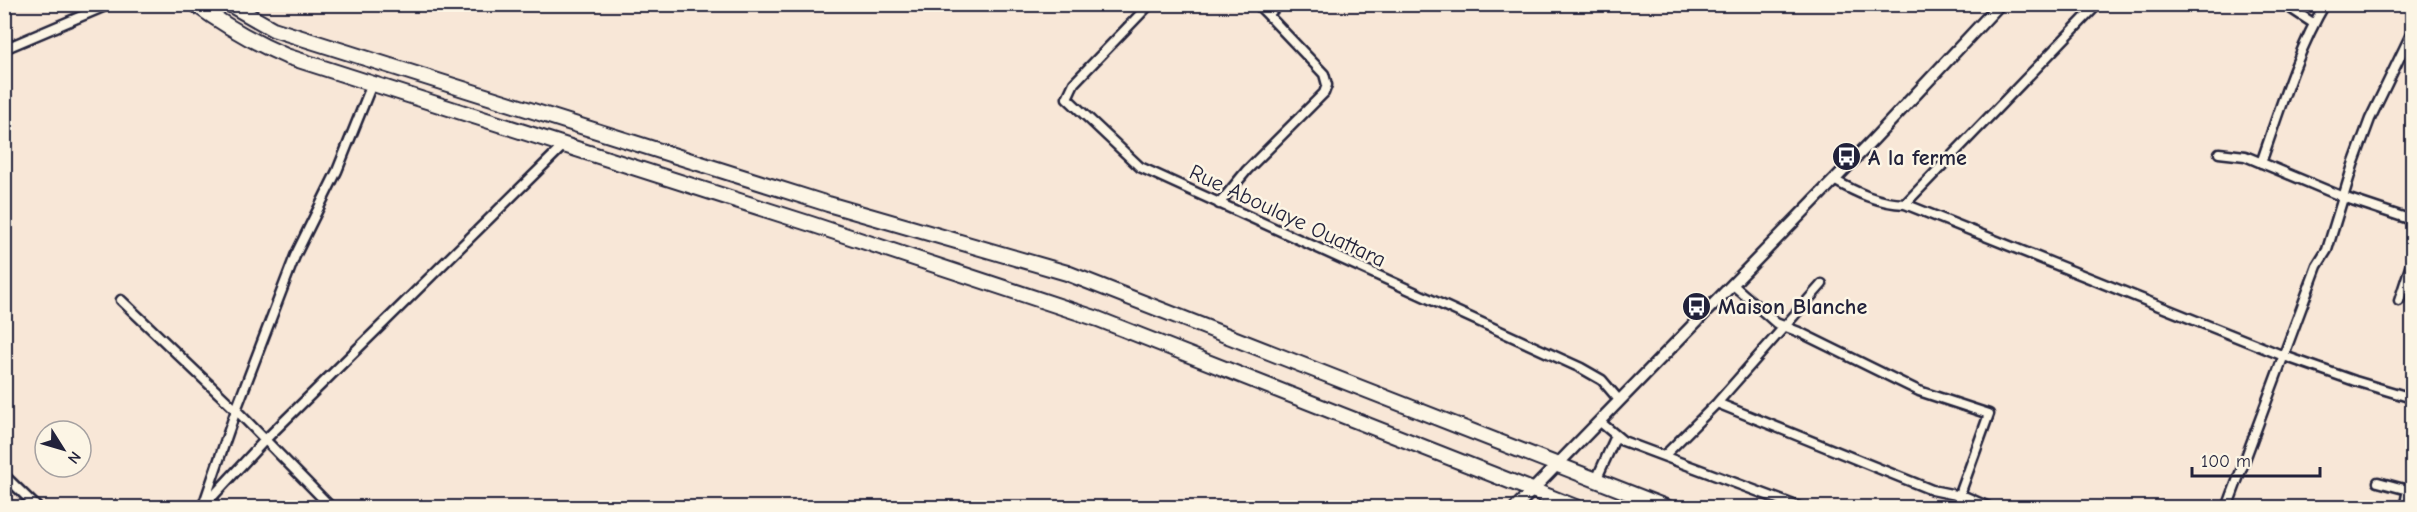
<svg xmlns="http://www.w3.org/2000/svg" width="2417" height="512" viewBox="0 0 2417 512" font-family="'Comic Neue',sans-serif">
  <rect width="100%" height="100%" fill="#f8e7d7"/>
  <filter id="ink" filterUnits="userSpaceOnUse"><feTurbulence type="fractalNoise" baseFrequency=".0167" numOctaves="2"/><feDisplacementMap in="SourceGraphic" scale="12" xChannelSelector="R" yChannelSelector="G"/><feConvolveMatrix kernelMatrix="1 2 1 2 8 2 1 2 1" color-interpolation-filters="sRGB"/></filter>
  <g filter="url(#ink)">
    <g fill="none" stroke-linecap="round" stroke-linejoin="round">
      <defs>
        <path id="minor" d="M 1150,4 L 1074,83 L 1067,98 L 1140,167 L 1581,368 L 1602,380 L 1619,400
          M 1257,4 L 1268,15
          M 2284,4 L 2313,23
          M 4,49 L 110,4
          M 2219,153 L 2245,156 L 2343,197 L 2412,220
          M 2261,163 C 2279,112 2297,51 2325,4
          M 1834,180 C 1857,193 1878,203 1905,204 L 2284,356 L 2355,381 L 2412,398
          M 1219,204 L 1247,170 L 1324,93 L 1327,85 L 1324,74 L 1268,15 L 1279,4
          M 1905,204 L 2098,4
          M 1732,284 L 1776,323 L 1799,332 L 1919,391 L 1989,414 L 1955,508
          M 121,300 L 236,410 L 332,508
          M 2399,301 L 2412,261
          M 1717,403 L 1932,490 L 1966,497 L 1991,508
          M 1599,421 L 1623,441 L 1802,508
          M 1665,455 L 1717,403 L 1822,284
          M 4,475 L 38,508
          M 1596,480 L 1616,436
          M 2378,482 L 2408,490
          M 204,503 L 236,410 L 295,256 L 337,171 L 372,84
          M 202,508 L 265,440 L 563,146
          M 2227,508 L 2317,266 L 2327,250 L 2353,165 L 2370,119 L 2412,32
          M 2404,508 L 2408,490 L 2412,488"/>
        <path id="tertiary" d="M 1515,508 L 1873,140 L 2000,4"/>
        <path id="trunk" d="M 195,4 C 224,25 253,42 286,56 L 811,224 L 1098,319 L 1578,508
          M 229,4 L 273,29 L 828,204 L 1067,273 L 1668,508"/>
      </defs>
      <!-- minor casing -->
      <use href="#minor" stroke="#22223b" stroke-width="13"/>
      <!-- tertiary casing -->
      <use href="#tertiary" stroke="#22223b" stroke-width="15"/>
      <!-- trunk casing -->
      <use href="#trunk" stroke="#22223b" stroke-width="18"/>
      <!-- minor -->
      <use href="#minor" stroke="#fcf5e5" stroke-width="8"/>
      <!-- tertiary -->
      <use href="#tertiary" stroke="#fcf5e5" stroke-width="10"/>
      <!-- trunk -->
      <use href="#trunk" stroke="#fcf5e5" stroke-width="14"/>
    </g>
  </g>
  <!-- icons -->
  <defs>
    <symbol id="bus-disc" viewBox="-11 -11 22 22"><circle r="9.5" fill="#22223b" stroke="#fcf5e5"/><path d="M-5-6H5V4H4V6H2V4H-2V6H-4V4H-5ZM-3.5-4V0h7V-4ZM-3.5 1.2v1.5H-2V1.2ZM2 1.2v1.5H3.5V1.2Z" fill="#fff"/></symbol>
  </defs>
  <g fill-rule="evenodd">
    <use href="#bus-disc" x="1830" y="140" width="33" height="33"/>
    <use href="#bus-disc" x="1680" y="290" width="33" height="33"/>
  </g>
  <g text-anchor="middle" stroke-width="5" stroke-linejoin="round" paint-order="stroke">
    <!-- poi labels -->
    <g font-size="22" font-weight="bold" fill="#22223b" stroke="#fcf5e5" text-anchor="start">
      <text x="1868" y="165">A la ferme</text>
      <text x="1718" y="314">Maison Blanche</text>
    </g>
    <!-- street labels -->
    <g font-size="22" fill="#22223b" stroke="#fcf5e5">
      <text transform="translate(1288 215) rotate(25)" y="8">Rue Aboulaye Ouattara</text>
    </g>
  </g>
  <!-- margin -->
  <rect width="2417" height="512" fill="none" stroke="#fcf5e5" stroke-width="24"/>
  <rect x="12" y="12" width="2393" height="488" fill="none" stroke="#22223b" stroke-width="2" filter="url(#ink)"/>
  <!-- north arrow -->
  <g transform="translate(63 449) rotate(127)"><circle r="28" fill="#fcf5e5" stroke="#a5a1a1" stroke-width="1.5"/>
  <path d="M0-4.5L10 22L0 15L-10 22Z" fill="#22223b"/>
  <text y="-9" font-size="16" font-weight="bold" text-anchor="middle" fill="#22223b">N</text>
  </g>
  <!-- scale -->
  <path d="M2192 467v9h128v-9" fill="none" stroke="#22223b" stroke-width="3"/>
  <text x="2201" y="467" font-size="18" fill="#22223b" stroke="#fcf5e5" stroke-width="4.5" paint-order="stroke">100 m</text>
</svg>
